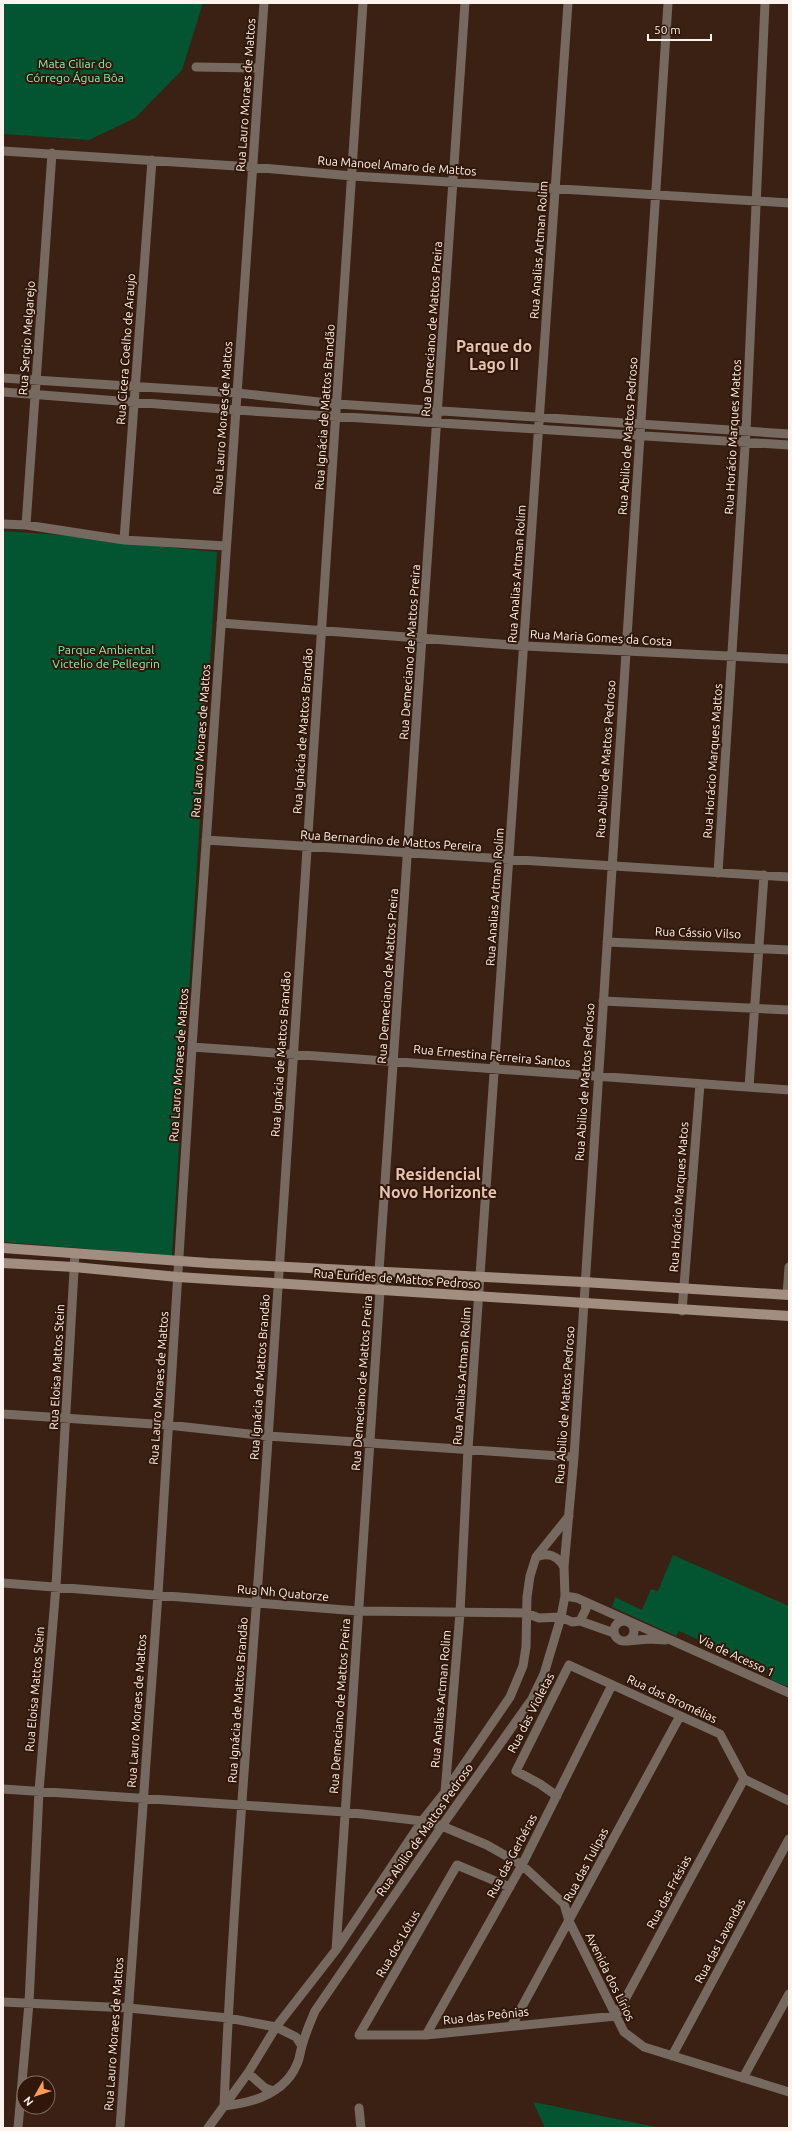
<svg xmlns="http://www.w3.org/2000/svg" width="792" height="2131" viewBox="0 0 792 2131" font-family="Ubuntu,sans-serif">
  <rect width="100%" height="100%" fill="#3b2113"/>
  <!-- green -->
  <path fill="#035431" d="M 3,3 L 203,3 L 182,70 L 135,118 L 89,140 L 3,134 Z
    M 3,531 L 132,540 L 135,544 L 217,552 L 172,1256 L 3,1242 Z
    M 673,1555 L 789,1606 L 789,1687 L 771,1680 L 772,1673 L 679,1631 L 676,1636 L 612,1607 L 615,1597 L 642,1610 L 651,1589 L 658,1591 Z
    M 533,2102 L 661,2128 L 545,2128 Z"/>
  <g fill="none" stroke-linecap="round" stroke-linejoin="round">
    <!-- street -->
    <path stroke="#766960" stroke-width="9" d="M 196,67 L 259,68
      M 3,151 L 252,167 L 352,176 L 789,203
      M 3,378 L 237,393 L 337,404 L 789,434
      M 3,392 L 235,410 L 789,445
      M 3,524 L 26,525 L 124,540 L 226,546
      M 26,525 L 52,153
      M 124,540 L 152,160
      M 221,623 L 525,646 L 789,659
      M 206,840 L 789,877
      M 718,873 L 746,431 L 765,3
      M 607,942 L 789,950
      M 603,1001 L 789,1010
      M 192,1047 L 789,1090
      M 749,1087 L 764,875
      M 787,1295 L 789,1267
      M 682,1311 L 700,1084
      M 3,1414 L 168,1425 L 268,1436 L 574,1457
      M 536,1557 C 548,1552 558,1556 564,1567
      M 3,1583 L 358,1611 L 526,1613 L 539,1618 L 561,1617 L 572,1622 L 580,1621 L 614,1633
      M 565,1596 L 577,1598 L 789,1693
      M614 1631a10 10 0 1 1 20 0a10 10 0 1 1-20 0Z
      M 580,1621 L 586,1609 L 585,1602
      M 627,1641 L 649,1639 L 666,1640
      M 744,1779 L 789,1801
      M 3,1789 L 345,1812 L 422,1821 L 442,1826 L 487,1845 L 522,1865 L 564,1904 L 569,1921 L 624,2032 L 644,2047 L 789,2092
      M 445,1792 L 460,1613 L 468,1449 L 568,3
      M 557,1796 L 540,1784 L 516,1771 L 569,1665 L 720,1734 L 744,1779
      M 510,1887 L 457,1865 L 359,2035 L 426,2035 L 616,2016 L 744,1779
      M 336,1950 L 380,1291 L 379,1271 L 465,3
      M 3,2002 L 129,2008 L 228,2018 L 276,2027 L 296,2037 L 302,2046
      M 512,2025 L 680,1716
      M 426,2035 L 522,1865 L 612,1685
      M 672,2056 L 789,1839
      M 248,2073 L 265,2088 L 273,2091
      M 743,2078 L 789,1994
      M 224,2106 C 253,2103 285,2093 297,2064 C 300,2058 300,2052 302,2046 C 305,2034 310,2023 315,2011 L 444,1823 L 532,1699 L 544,1674 L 561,1617 L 565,1596 L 564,1567 L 574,1457 L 668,3
      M 224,2106 C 234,1873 255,1641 270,1409 C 301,940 332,472 363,3
      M 359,2108 L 361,2128
      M 18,2128 L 29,2003 L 39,1791 L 56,1586 L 75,1253
      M 120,2128 L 158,1594 L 192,1047 L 264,3
      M 208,2128 L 248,2073 L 276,2027 L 336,1950 L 422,1821 L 445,1792 L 510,1697 L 523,1666 L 526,1647 L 527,1597 L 530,1576 L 536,1557 L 569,1516"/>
    <!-- secondary -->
    <path stroke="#a28e80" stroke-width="10" d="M 3,1248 L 208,1263 L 583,1282 L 789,1295
      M 3,1263 L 74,1267 L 178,1277 L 789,1316"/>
  </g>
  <g text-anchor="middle" stroke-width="4" stroke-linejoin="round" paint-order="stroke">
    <!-- park labels -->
    <g font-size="12" fill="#85f0b3" stroke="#301709">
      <text x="75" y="68">Mata Ciliar do<tspan x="75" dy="14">Córrego Água Bôa</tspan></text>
      <text x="106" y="654">Parque Ambiental<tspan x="106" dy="14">Victelio de Pellegrin</tspan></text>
    </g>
    <!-- street labels -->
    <g font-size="12" fill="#fdf2ec" stroke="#301709">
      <text transform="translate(246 95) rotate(-86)" y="4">Rua Lauro Moraes de Mattos</text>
      <text transform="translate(397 166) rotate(4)" y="4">Rua Manoel Amaro de Mattos</text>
      <text transform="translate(539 250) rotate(-86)" y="4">Rua Analias Artman Rolim</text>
      <text transform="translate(432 329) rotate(-86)" y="4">Rua Demeciano de Mattos Preira</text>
      <text transform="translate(27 338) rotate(-86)" y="4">Rua Sergio Melgarejo</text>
      <text transform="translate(126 349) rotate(-86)" y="4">Rua Cicera Coelho de Araujo</text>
      <text transform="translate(325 407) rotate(-86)" y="4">Rua Ignácia de Mattos Brandão</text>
      <text transform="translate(223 418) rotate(-86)" y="4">Rua Lauro Moraes de Mattos</text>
      <text transform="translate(628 436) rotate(-86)" y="4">Rua Abilio de Mattos Pedroso</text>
      <text transform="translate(733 437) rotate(-87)" y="4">Rua Horácio Marques Mattos</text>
      <text transform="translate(517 574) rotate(-86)" y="4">Rua Analias Artman Rolim</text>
      <text transform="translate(601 638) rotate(3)" y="4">Rua Maria Gomes da Costa</text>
      <text transform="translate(410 652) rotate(-86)" y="4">Rua Demeciano de Mattos Preira</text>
      <text transform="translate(303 731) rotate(-86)" y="4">Rua Ignácia de Mattos Brandão</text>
      <text transform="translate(201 741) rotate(-86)" y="4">Rua Lauro Moraes de Mattos</text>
      <text transform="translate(606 759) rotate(-86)" y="4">Rua Abilio de Mattos Pedroso</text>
      <text transform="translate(713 761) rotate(-86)" y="4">Rua Horácio Marques Mattos</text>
      <text transform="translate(391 841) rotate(4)" y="4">Rua Bernardino de Mattos Pereira</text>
      <text transform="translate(495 897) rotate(-86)" y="4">Rua Analias Artman Rolim</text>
      <text transform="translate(698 933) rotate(2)" y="4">Rua Cássio Vilso</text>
      <text transform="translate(388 976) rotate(-86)" y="4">Rua Demeciano de Mattos Preira</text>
      <text transform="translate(281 1054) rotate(-86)" y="4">Rua Ignácia de Mattos Brandão</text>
      <text transform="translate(492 1056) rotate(5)" y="4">Rua Ernestina Ferreira Santos</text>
      <text transform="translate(179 1065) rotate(-86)" y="4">Rua Lauro Moraes de Mattos</text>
      <text transform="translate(585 1082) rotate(-86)" y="4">Rua Abilio de Mattos Pedroso</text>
      <text transform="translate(679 1197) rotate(-86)" y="4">Rua Horácio Marques Matos</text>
      <text transform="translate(397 1279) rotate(4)" y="4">Rua Eurídes de Mattos Pedroso</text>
      <text transform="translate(57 1367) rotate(-87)" y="4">Rua Eloisa Mattos Stein</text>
      <text transform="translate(462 1376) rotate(-86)" y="4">Rua Analias Artman Rolim</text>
      <text transform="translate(260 1377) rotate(-86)" y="4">Rua Ignácia de Mattos Brandão</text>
      <text transform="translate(362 1383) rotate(-86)" y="4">Rua Demeciano de Mattos Preira</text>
      <text transform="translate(159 1388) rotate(-86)" y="4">Rua Lauro Moraes de Mattos</text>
      <text transform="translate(565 1405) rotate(-86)" y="4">Rua Abilio de Mattos Pedroso</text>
      <text transform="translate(283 1593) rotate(5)" y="4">Rua Nh Quatorze</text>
      <text transform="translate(736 1656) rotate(25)" y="4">Via de Acesso 1</text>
      <text transform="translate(35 1689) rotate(-85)" y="4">Rua Eloisa Mattos Stein</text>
      <text transform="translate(441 1699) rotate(-85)" y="4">Rua Analias Artman Rolim</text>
      <text transform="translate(672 1699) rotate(25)" y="4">Rua das Bromélias</text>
      <text transform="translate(238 1700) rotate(-86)" y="4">Rua Ignácia de Mattos Brandão</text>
      <text transform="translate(340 1706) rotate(-86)" y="4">Rua Demeciano de Mattos Preira</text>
      <text transform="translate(137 1711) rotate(-86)" y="4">Rua Lauro Moraes de Mattos</text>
      <text transform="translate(531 1713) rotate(-63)" y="4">Rua das Violetas</text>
      <text transform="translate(425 1830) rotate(-55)" y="4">Rua Abilio de Mattos Pedroso</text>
      <text transform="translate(512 1856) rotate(-62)" y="4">Rua das Gerbéras</text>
      <text transform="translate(586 1865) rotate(-62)" y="4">Rua das Tulipas</text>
      <text transform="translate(669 1892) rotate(-62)" y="4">Rua das Frésias</text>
      <text transform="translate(720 1941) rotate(-62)" y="4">Rua das Lavandas</text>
      <text transform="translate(398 1944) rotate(-60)" y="4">Rua dos Lótus</text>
      <text transform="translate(610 1977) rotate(64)" y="4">Avenida dos Lírios</text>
      <text transform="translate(486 2016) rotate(-6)" y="4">Rua das Peônias</text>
      <text transform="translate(114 2034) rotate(-86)" y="4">Rua Lauro Moraes de Mattos</text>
    </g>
    <!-- district labels -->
    <g font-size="16" font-weight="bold" fill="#e7c4b2" stroke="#301709">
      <text x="494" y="352">Parque do<tspan x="494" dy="18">Lago II</tspan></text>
      <text x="438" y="1180">Residencial<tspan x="438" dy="18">Novo Horizonte</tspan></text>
    </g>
  </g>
  <!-- border -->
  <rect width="792" height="2131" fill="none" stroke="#fdf2ec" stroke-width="8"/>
  <!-- north arrow -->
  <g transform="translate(36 2095) rotate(231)"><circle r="19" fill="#301709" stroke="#826f64"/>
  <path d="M0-3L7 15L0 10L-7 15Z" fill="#fd9c56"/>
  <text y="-6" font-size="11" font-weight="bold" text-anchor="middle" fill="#fdf2ec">N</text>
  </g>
  <!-- scale -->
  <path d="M648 34v6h63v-6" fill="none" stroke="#fdf2ec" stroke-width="2"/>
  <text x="654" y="34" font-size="12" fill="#fdf2ec" stroke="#301709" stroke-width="3" paint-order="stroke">50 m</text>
</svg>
